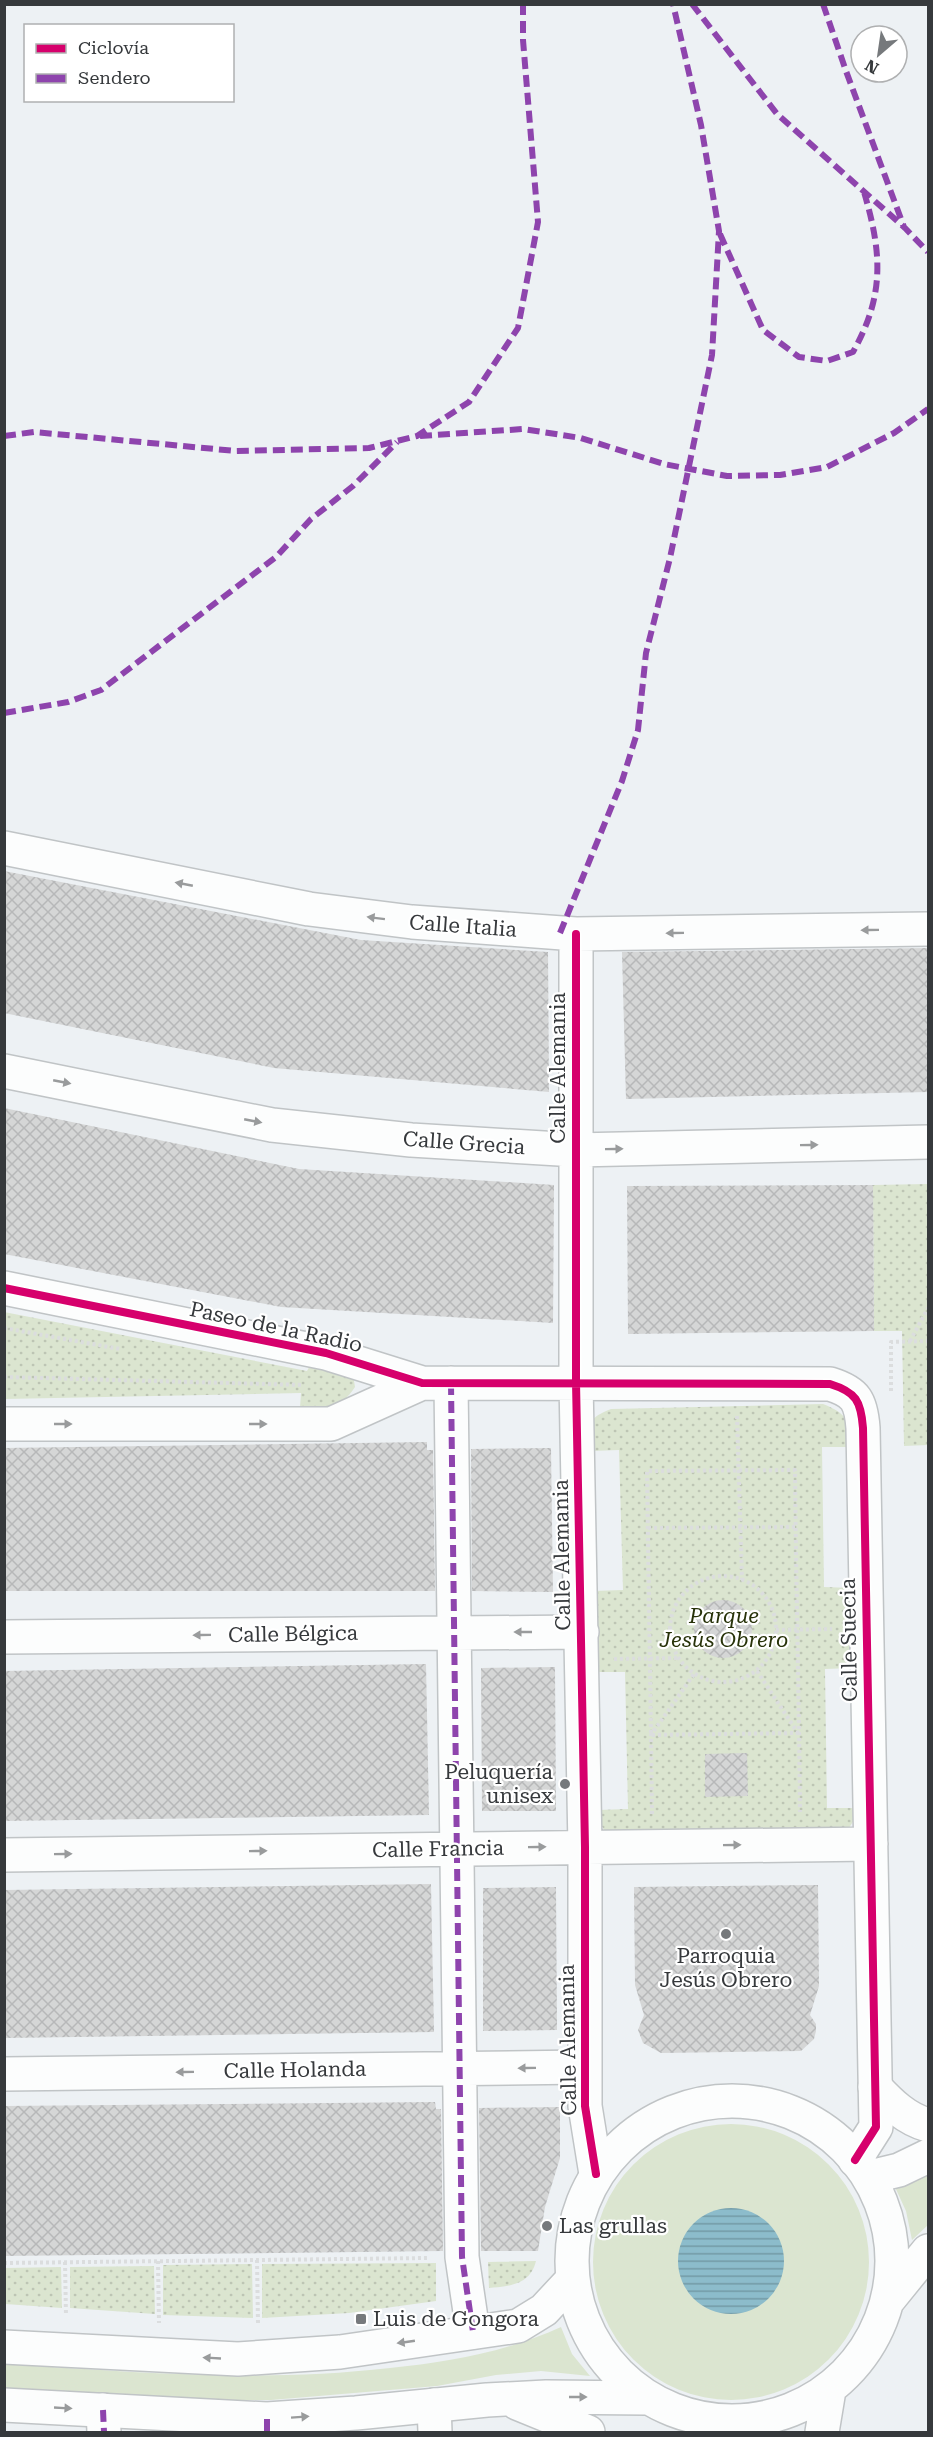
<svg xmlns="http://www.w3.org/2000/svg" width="933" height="2437" viewBox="0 0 933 2437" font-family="'Roboto Serif',serif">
  <defs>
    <pattern id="park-dots" width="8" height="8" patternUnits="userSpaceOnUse" patternTransform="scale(1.5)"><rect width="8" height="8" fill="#dbe5d0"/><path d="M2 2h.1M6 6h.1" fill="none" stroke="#bdc5b4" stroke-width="1.8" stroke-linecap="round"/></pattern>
    <pattern id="water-rules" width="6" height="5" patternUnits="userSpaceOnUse" patternTransform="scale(1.5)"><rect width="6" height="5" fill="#8cbccb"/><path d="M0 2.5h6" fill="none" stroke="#739aa6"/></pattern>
    <pattern id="building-cross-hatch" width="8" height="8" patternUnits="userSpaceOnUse" patternTransform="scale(1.5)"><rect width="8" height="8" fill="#d5d6d6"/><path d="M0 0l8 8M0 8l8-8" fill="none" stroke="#b7b8b9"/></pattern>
  </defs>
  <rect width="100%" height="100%" fill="#edf1f4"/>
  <!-- grass -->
  <path fill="#dbe5d0" d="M593 2262a138 138 0 1 1 276 0a138 138 0 1 1-276 0Z
    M 928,2173 L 928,2225 L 912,2240 L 906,2211 L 895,2187 Z
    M 561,2327 L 572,2354 L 590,2376 L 541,2371 L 496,2375 L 437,2386 L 271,2400 L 196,2400 L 5,2388 L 4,2364 C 135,2372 259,2383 390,2368 C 449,2362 506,2352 561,2327 Z"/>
  <!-- park -->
  <path fill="url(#park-dots)" d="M 928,1184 L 928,1445 L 904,1446 L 902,1331 L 874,1331 L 873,1185 Z
    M 4,1312 L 307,1371 L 313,1360 L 353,1375 L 355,1387 C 339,1411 327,1407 300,1408 L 301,1393 L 5,1399 Z
    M 823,1404 C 848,1414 850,1421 851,1447 L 822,1447 L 824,1587 L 852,1588 L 852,1668 L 825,1669 L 827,1808 L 854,1808 L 854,1820 L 849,1828 L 605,1831 L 599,1822 L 598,1810 L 628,1809 L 625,1672 L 595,1672 L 593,1591 L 623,1590 L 619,1450 L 591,1451 C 590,1425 585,1419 611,1409 Z
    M 536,2261 C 530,2285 510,2286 489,2288 L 488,2262 Z
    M 436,2263 L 436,2301 L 349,2313 L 262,2318 L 262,2264 Z
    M 252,2264 L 253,2318 L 163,2315 L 163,2265 Z
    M 154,2266 L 155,2314 L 70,2308 L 70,2267 Z
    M 61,2267 L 62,2308 L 5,2304 L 5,2268 Z"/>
  <!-- water -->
  <path fill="url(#water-rules)" d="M678 2261a53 53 0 1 1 106 0a53 53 0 1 1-106 0Z"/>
  <!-- building -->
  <path fill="url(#building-cross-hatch)" d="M 4,871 L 361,940 L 548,952 L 549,1092 L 274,1068 L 4,1013 Z
    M 928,948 L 928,1092 L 626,1099 L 622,952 Z
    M 4,1108 L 299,1169 L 554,1185 L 553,1323 L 281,1307 L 4,1254 Z
    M 873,1185 L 874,1331 L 628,1334 L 627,1186 Z
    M 427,1442 L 427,1450 L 433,1450 L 435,1591 L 4,1591 L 4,1448 Z
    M 551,1448 L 553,1592 L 472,1591 L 471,1449 Z
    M694 1629a29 29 0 1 1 58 0a29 29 0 1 1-58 0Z
    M 426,1664 L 429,1815 L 4,1821 L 4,1671 Z
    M 555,1667 L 556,1811 L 482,1811 L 481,1668 Z
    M 747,1753 L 748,1796 L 705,1797 L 705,1754 Z
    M 431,1884 L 434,2032 L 4,2038 L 4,1890 Z
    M 818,1885 L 819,1986 L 810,2015 L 816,2024 L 816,2031 L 814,2039 L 801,2051 L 661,2053 L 643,2043 L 638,2030 L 644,2015 L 635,1985 L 634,1887 Z
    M 556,1887 L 557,2030 L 483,2031 L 483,1888 Z
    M 435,2102 L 436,2109 L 441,2109 L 443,2251 L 4,2256 L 4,2106 Z
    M 560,2107 L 560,2158 L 545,2207 L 538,2251 L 481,2251 L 479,2108 Z"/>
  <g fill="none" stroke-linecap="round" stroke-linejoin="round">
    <defs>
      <path id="minor" d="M 4,848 L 309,909 L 412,922 L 576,934 L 928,929
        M 576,934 L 576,1382 L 585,1847 L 585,2106 L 596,2174
        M 4,1071 L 272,1125 L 411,1140 L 576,1150 L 928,1142
        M 4,1288 L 326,1353 L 422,1383 L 830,1384 C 856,1392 861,1401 863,1428 L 876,2127 L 855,2160
        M 451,1383 L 462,2257 L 473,2332
        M 4,1424 L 331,1424 L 422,1383
        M 4,1637 L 582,1632
        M 4,1855 L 871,1844
        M 4,2074 L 585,2067
        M 434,2405 L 435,2432
        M 103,2410 L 104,2432"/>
      <path id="major" d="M 875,2087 C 891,2104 906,2119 928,2125
        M572 2261a160 160 0 1 1 320 0a160 160 0 1 1-320 0Z
        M 870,2177 L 899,2170 L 928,2156
        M 889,2299 L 928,2251
        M 4,2347 L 238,2359 L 340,2352 L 518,2326 L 544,2310 L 572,2280
        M 517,2403 L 588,2432
        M 4,2405 L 267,2419 L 356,2413 L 487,2400 L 546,2397 L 646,2398
        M 822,2432 L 829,2390"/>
    </defs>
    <!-- minor casing -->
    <use href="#minor" stroke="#c0c4c6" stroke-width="36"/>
    <!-- major casing -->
    <use href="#major" stroke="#c0c4c6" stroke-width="36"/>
    <!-- path -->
    <path stroke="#dbddde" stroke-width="4" stroke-dasharray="3 3" stroke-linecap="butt" d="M 4,1328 L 120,1349
      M 910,1341 L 928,1308
      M 4,1377 L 303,1385
      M 891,1391 L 891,1342 L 928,1341
      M 737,1416 L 742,1580
      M 648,1528 L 796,1527
      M670 1629a53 53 0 1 1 106 0a53 53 0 1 1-106 0Z
      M 776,1630 L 832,1629
      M 614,1659 L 679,1658
      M 757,1671 L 798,1733
      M 799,1733 L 651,1735 L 647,1471 L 795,1470 C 796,1584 799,1698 800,1812
      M 652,1814 L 651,1735 L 694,1674
      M 257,2260 L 258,2323
      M 158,2261 L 159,2323
      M 65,2262 L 66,2316
      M 4,2263 L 428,2258"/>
    <!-- minor -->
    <use href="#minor" stroke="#fcfdfd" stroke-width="33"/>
    <!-- major -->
    <use href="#major" stroke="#fcfdfd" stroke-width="33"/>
    <!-- quiet -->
    <path stroke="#8e44ad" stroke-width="6" stroke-dasharray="12 6" stroke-linecap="butt" d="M 692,4 L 777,114 L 905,228 L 928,252
      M 823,4 L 846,71 L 904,227
      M 720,234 L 763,330 L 799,357 L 827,361 L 853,352 C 885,295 882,253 864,192
      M 4,436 L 34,432 L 236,451 L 369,448 L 417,436 L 469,402 L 518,328 L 538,222 L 523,40 L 523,4
      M 420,436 L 523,429 L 581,438 L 664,464 L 727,476 L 780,475 L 827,467 L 894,433 L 928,409
      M 4,713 L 68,702 L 101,690 L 276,557 L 311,519 L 353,486 L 397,442
      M 560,933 L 622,781 L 638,730 L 646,653 L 670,558 L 712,355 L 719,231 L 701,125 L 673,4
      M 451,1383 L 462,2257 L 473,2332
      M 103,2410 L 104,2432
      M 267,2419 L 267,2432"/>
    <defs>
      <path id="cycleway" d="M 576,934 L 576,1382 L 585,1847 L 585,2106 L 596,2174
        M 4,1288 L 326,1353 L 422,1383 L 830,1384 C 856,1392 861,1401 863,1428 L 876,2127 L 855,2160"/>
    </defs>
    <!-- cycleway casing -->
    <use href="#cycleway" stroke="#fff" stroke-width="11"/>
    <!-- cycleway -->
    <use href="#cycleway" stroke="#d6006c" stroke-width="8"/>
  </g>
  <!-- one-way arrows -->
  <defs><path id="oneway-solid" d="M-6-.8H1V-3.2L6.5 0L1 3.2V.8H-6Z" transform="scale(1.5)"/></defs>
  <g fill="#999b9c">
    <use href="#oneway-solid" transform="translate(184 884) rotate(-169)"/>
    <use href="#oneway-solid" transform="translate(376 918) rotate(-173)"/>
    <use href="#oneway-solid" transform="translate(870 930) rotate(179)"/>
    <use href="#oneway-solid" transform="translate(675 933) rotate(179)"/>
    <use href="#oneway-solid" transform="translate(62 1082) rotate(11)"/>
    <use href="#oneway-solid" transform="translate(253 1121) rotate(11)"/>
    <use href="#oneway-solid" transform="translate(809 1145) rotate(-1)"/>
    <use href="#oneway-solid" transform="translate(614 1149) rotate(-1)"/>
    <use href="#oneway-solid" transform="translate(63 1424)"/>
    <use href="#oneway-solid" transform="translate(258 1424)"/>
    <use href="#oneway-solid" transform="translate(523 1632) rotate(180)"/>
    <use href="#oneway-solid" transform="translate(202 1635) rotate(179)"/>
    <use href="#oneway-solid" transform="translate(732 1845) rotate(-1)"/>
    <use href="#oneway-solid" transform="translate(537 1847) rotate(-1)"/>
    <use href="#oneway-solid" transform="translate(258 1851) rotate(-1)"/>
    <use href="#oneway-solid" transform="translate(63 1854) rotate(-1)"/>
    <use href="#oneway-solid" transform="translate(527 2068) rotate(179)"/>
    <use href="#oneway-solid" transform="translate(185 2072) rotate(179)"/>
    <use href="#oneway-solid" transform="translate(406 2342) rotate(172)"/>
    <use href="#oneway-solid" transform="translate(212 2358) rotate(-177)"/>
    <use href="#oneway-solid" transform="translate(578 2397)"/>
    <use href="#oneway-solid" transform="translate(63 2408) rotate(3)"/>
    <use href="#oneway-solid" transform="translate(300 2417) rotate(-4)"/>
  </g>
  <!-- markers -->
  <g fill="#76797c" stroke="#fff" stroke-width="2">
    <circle cx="565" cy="1784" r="6"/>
    <circle cx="726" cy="1934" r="6"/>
    <circle cx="547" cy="2226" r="6"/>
    <rect x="355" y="2313" width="12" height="12" rx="3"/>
  </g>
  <g text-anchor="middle" stroke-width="4.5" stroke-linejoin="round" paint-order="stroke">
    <!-- street labels -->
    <g font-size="21" fill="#36393c" stroke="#fff">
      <text transform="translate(463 926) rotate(4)" y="7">Calle Italia</text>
      <text transform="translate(558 1068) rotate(-90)" y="7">Calle Alemania</text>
      <text transform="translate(464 1143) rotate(4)" y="7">Calle Grecia</text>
      <text transform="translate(276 1327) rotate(12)" y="7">Paseo de la Radio</text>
      <text transform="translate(562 1555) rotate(-91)" y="7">Calle Alemania</text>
      <text transform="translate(293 1634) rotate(-1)" y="7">Calle Bélgica</text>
      <text transform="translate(849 1640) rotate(-91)" y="7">Calle Suecia</text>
      <text transform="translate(438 1849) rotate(-1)" y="7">Calle Francia</text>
      <text transform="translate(568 2040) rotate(-91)" y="7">Calle Alemania</text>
      <text transform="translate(295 2070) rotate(-1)" y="7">Calle Holanda</text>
    </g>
    <!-- park labels -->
    <g font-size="21" font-style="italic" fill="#273209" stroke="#fff">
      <text x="724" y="1623">Parque<tspan x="724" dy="24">Jesús Obrero</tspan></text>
    </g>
    <!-- poi labels -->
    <g font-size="21" fill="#36393c" stroke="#fff" text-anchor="start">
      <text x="553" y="1779" text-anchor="end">Peluquería<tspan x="553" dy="24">unisex</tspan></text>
      <text x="726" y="1963" text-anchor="middle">Parroquia<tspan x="726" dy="24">Jesús Obrero</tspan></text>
      <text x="559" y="2233">Las grullas</text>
      <text x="373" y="2326">Luis de Gongora</text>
    </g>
  </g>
  <!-- border -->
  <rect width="933" height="2437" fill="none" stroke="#36393c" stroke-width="12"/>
  <!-- legend -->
  <rect x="24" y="24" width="210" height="78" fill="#ffffff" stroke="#afb0b1" stroke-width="1.5"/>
  <rect x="36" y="44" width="30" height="9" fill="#d6006c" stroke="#afb0b1" stroke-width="1.5"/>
  <text x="78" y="54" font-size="18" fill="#36393c">Ciclovía</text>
  <rect x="36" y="74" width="30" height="9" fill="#8e44ad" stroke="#afb0b1" stroke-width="1.5"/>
  <text x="78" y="84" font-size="18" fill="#36393c">Sendero</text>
  <!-- north arrow -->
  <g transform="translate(879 54) rotate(209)"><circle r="28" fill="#ffffff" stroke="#afb0b1" stroke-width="1.5"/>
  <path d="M0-4.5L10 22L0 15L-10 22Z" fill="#76797c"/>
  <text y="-9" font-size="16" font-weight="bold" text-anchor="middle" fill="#36393c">N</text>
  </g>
</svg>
